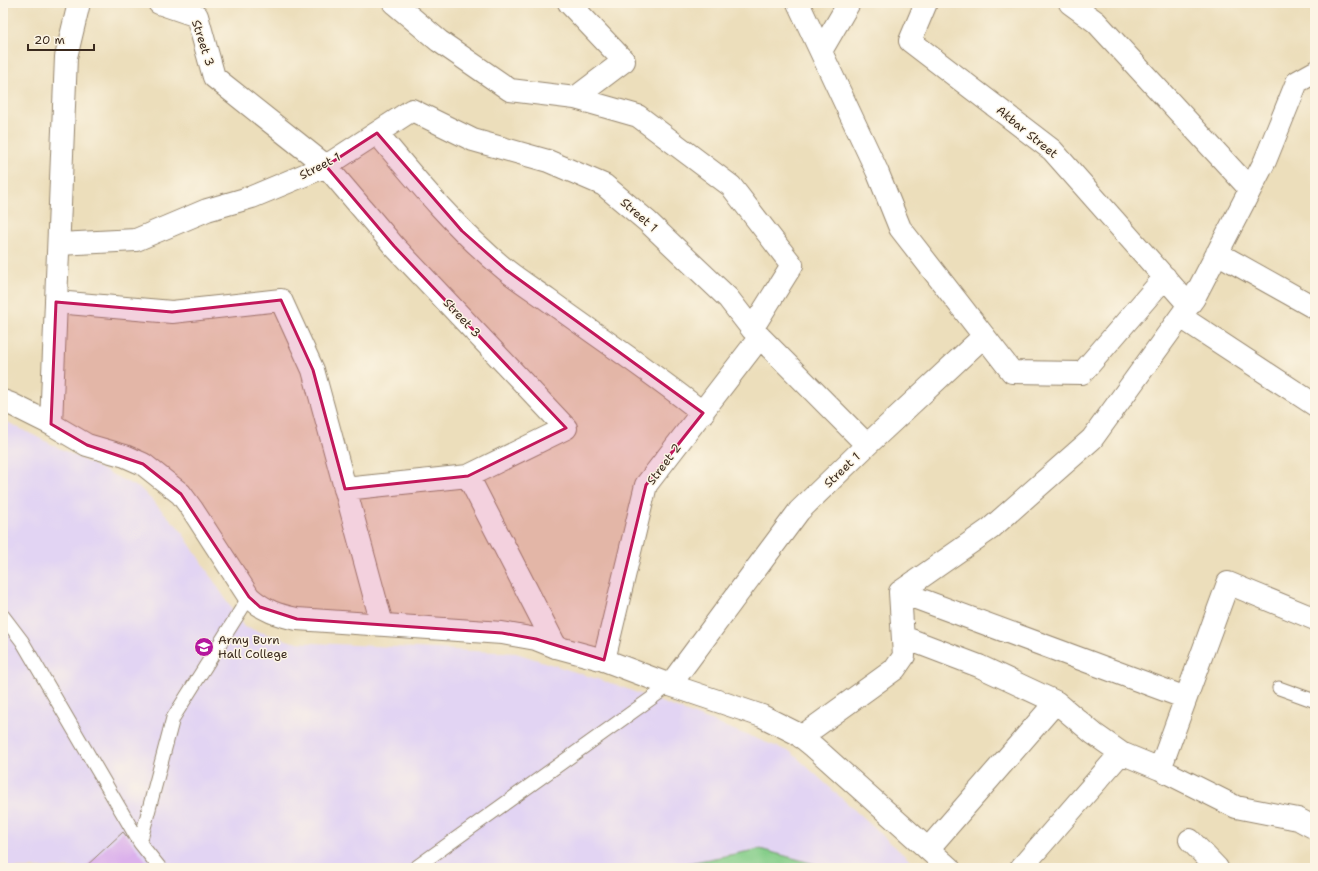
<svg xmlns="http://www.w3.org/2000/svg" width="1318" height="871" viewBox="0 0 1318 871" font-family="'Shantell Sans',sans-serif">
  <rect width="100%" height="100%" fill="#fcf5e5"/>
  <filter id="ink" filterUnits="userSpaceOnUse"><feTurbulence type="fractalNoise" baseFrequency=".025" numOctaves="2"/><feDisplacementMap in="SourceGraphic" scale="8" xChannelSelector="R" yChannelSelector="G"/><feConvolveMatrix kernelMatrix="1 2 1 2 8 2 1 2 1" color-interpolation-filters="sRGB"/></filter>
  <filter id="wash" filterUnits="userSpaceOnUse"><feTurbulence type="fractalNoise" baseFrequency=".012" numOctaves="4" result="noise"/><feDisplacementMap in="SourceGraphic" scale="16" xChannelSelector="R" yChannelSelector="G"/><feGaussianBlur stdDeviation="0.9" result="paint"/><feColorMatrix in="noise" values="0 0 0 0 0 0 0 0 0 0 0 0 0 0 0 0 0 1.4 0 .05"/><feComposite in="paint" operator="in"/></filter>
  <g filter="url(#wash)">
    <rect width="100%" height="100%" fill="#ecdebb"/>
    <!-- built -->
    <path fill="#e2d4f3" d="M 3,420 L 141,489 L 179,528 L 244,627 L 293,642 L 516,653 L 619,686 L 791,752 L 918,868 L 3,868 Z"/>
    <!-- green -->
    <path fill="#85ce8a" stroke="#607c54" d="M 760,849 L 829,868 L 670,868 L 674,866 Z"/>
    <g id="blocks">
      <!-- building -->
      <path fill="#dbb1ec" d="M 123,832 L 152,868 L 84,868 Z"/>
    </g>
  </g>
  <g filter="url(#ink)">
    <use href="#blocks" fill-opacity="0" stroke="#94846c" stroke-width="1"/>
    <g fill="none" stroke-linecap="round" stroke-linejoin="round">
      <defs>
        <path id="service" d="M 3,616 L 22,641 L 140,843
          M 1279,688 L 1315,701
          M 160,868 L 140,843 L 173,718 L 249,597
          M 415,868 L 670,685"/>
        <path id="minor" d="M 159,3 L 197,16 L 214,77 L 326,166 L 394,246 L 566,428 L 468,476 L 345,489
          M 394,3 L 439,41 L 510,90 L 575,98 L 638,116 L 731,186 L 792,265 L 752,329
          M 569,3 L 624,61 L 575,98
          M 798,3 L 877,171 L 900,228 L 1012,372 L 1082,373 L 1165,277
          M 926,3 L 910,41 L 1052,150 L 1189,305
          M 1070,3 L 1096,22 L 1250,189
          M 821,51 L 849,3
          M 377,133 C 417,181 457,230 506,270 C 520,281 534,290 548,300 C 600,338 653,373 703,413
          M 59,244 L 136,240 L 207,210 L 252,197 L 326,166 L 412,110 L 473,140 L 548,161 L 604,185 L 648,222 L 728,298 L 752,329 L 867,445
          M 1217,253 L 1315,308
          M 56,302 L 172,312 L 281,300 L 313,370 L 382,624
          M 1181,317 L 1315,405
          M 468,476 L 556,647
          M 900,592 L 1186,698
          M 903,637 L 979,666 L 1056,702 L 1094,734 L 1121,753 L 1160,769 L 1236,807 L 1298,819 L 1315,828
          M 604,660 L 646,485 L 760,337
          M 670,685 L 799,511 L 867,445 L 984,336
          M 801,737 L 895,669 L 904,656 L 900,592 L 990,529 L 1092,439 L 1194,298 L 1265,161 L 1297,82 L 1315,72
          M 1160,769 L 1228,583 L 1315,619
          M 1190,840 L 1217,868
          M 928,849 L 1056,702
          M 1021,868 L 1121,753"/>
        <path id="tertiary" d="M 3,401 L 11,404 L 51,424 L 87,445 L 125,456 L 143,464 L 181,494 L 192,509 L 249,597 C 265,611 277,615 297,619 L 502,633 L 536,639 L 556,647 L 604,660 L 670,685 L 762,716 L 798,734 L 814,747 L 949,868
          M 51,424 L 66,57 L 79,3"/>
      </defs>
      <!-- service casing -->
      <use href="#service" stroke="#94846c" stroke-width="15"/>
      <!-- minor casing -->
      <use href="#minor" stroke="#94846c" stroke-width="24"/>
      <!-- tertiary casing -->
      <use href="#tertiary" stroke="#94846c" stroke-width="24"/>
      <!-- service -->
      <use href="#service" stroke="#fff" stroke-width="13"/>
      <!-- minor -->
      <use href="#minor" stroke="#fff" stroke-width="22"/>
      <!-- tertiary -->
      <use href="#tertiary" stroke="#fff" stroke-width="22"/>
    </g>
  </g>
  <!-- marked area -->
  <path fill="#c2185b" fill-opacity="0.2" stroke="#c2185b" stroke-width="3" stroke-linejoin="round" d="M 377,133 L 462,231 L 506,270 L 703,413 L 646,485 L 604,660 L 536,639 L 502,633 L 297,619 L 260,607 L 249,597 L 181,494 L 143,464 L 87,445 L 51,424 L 56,302 L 172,312 L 281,300 L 313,370 L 345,489 L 468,476 L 566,428 L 394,246 L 326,166 Z"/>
  <!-- icons -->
  <defs>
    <symbol id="university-disc" viewBox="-11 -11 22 22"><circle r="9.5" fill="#b5179e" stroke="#fcf5e5"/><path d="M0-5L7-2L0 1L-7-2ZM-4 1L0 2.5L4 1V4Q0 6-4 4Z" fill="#fff"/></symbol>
  </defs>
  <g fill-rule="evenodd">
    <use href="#university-disc" x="193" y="636" width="22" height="22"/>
  </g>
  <g text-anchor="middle" stroke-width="3" stroke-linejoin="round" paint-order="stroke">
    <!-- street labels -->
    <g font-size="12" fill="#3b2a1e" stroke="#fcf5e5">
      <text transform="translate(203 43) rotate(72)" y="4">Street 3</text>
      <text transform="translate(1027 132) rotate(39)" y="4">Akbar Street</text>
      <text transform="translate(320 166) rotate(-27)" y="4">Street 1</text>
      <text transform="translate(639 215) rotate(41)" y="4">Street 1</text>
      <text transform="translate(462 318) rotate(47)" y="4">Street 3</text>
      <text transform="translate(664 464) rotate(-53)" y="4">Street 2</text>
      <text transform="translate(842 470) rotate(-44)" y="4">Street 1</text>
    </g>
    <!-- poi labels -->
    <g font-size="12" fill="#3b2a1e" stroke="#fcf5e5" text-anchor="start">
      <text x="218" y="644">Army Burn<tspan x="218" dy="14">Hall College</tspan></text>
    </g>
  </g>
  <!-- margin -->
  <rect width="1318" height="871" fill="none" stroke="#fcf5e5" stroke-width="16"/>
  <!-- scale -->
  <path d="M28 44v6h66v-6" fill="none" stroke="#3b2a1e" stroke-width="2"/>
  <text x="34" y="44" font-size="12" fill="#3b2a1e" stroke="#fcf5e5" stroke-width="3" paint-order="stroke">20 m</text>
</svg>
